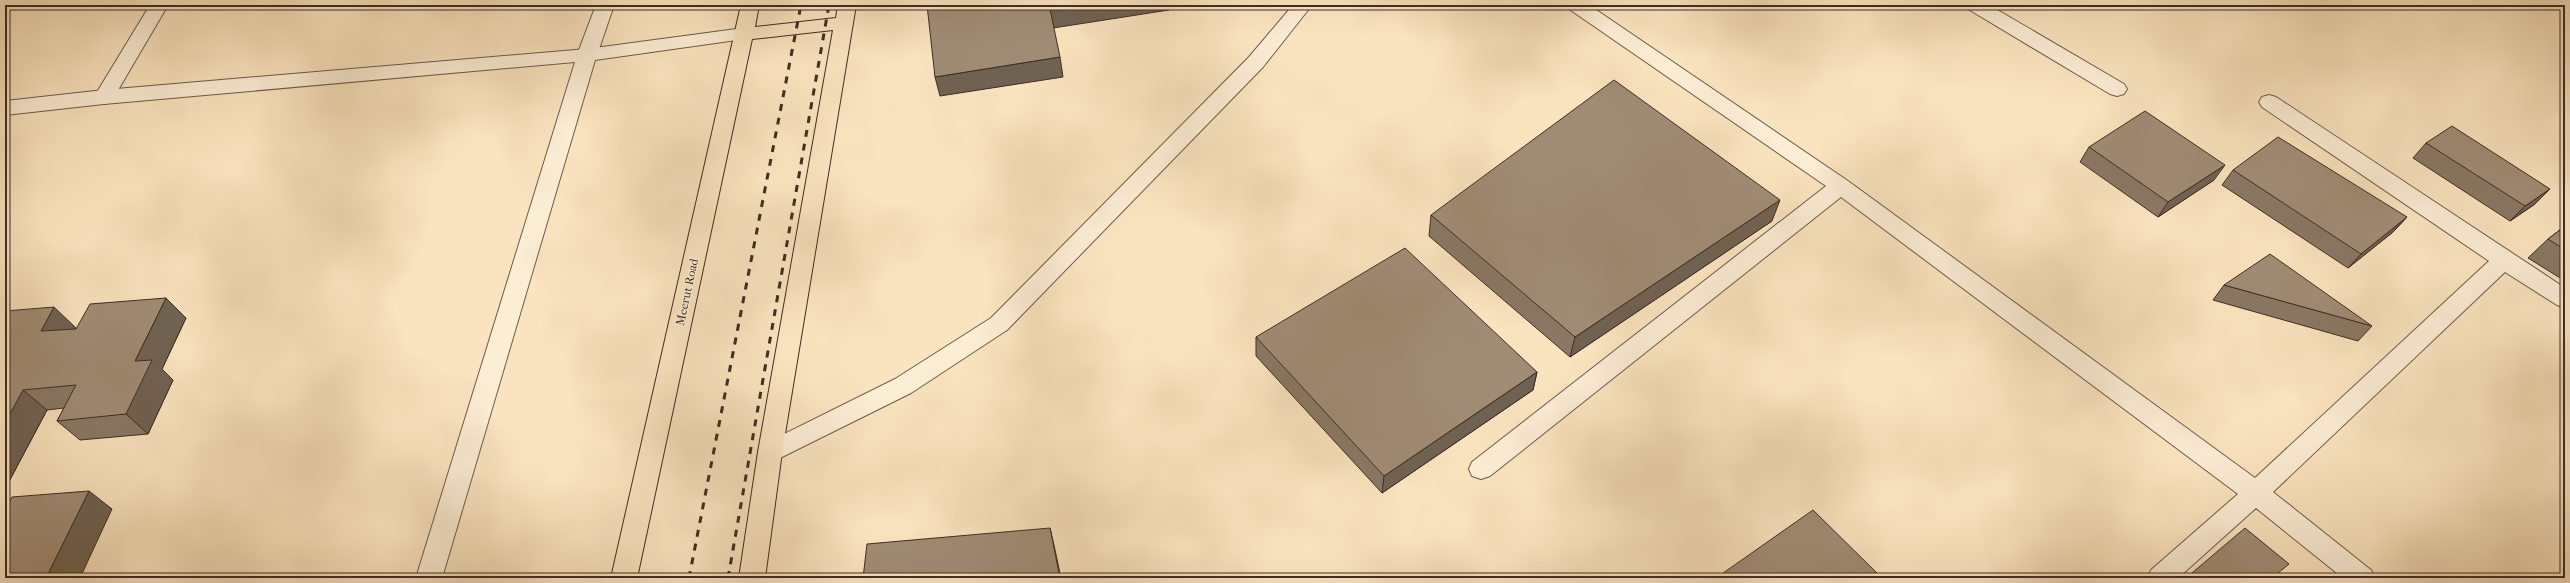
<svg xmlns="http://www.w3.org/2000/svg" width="2570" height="583" viewBox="0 0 2570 583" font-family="'IM FELL French Canon',serif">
  <rect width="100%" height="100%" fill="#fae4bf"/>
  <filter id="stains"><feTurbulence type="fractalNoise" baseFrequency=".005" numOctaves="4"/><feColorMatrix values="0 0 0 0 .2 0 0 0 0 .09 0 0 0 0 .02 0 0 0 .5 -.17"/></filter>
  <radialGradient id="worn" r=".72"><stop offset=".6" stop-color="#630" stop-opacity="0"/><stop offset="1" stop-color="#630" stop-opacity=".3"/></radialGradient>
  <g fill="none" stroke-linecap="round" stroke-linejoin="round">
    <defs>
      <path id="service" d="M 150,5 L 168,5 L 111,102 L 104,104 L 97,102 L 94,97 Z
        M 596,5 L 614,5 L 597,55 L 594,60 L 587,61 L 580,60 L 577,55 Z"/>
      <path id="minor" d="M 1293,5 L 1312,5 L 1263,67 L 1007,330 L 911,393 L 778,459 L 770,462 L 762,459 L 758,452 L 762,445 L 895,379 L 991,318 L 1249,57 Z
        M 1567,5 L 1589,5 L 1848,181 L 2255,478 L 2489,261 L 2262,107 L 2259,102 L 2262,97 L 2269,95 L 2276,97 L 2565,288 L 2565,308 L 2557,305 L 2505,272 L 2273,492 L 2371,570 L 2375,578 L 2343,578 L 2256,508 L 2178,578 L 2147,578 L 2151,570 L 2238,494 L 1841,197 L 1490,476 L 1481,479 L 1472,476 L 1469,469 L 1472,462 L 1826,186 L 1569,9 Z
        M 1966,5 L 1989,5 L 2124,84 L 2127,89 L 2124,94 L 2117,96 L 2110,94 L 1968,9 Z"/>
      <path id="tertiary" d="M 744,28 L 751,30 L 753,34 L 751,38 L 595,60 L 442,578 L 416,578 L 575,62 L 104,104 L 5,115 L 5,101 L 104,90 L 587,49 Z"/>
      <path id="primary" d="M 741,5 L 759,5 L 755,27 L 836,18 L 838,5 L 856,5 L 782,452 L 765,578 L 739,578 L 758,452 L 833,30 L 752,39 L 637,578 L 611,578 Z"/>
    </defs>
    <!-- service casing -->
    <use href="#service" stroke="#6e5b4c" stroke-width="2"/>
    <!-- minor casing -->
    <use href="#minor" stroke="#6e5b4c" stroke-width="2"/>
    <!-- tertiary casing -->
    <use href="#tertiary" stroke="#6e5b4c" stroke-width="2"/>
    <!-- primary casing -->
    <use href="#primary" stroke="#3f2d25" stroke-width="2"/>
    <!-- service -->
    <use href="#service" fill="#fcedd5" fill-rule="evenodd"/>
    <!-- minor -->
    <use href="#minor" fill="#fcedd5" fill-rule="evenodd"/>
    <!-- tertiary -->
    <use href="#tertiary" fill="#fcedd5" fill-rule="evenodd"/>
    <!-- primary -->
    <use href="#primary" fill="#fae4bf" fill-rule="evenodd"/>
    <!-- rail -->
    <path stroke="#3f2d25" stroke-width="3" stroke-dasharray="7 7" stroke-linecap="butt" d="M 689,578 L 801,5
      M 728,578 L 829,5"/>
  </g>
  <!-- wall -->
  <path fill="#8a7865" stroke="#3f2d25" d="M 2426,143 L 2535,204 L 2510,221 L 2413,158 Z
    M 2089,147 L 2214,180 L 2158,217 L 2080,162 Z
    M 2233,170 L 2407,217 L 2393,232 L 2348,268 L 2222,185 Z
    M 1431,215 L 1772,221 L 1570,357 L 1429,236 Z
    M 2565,226 L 2565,281 L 2528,258 L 2548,239 Z
    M 2224,285 L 2372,326 L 2358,341 L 2213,300 Z
    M 166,298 L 186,318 L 162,369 L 173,380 L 148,434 L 80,440 L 57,421 L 64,408 L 47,410 L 5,489 L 5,311 L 76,328 L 76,329 Z
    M 1256,337 L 1537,372 L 1533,390 L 1382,493 L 1256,356 Z"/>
  <!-- shaded-wall -->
  <path fill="#706252" stroke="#3f2d25" d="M 912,5 L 931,5 L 913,9 Z
    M 1074,5 L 1169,5 L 1169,10 L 1053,28 L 1050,9 Z
    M 1060,57 L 1063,77 L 940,96 L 935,77 Z
    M 2225,165 L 2214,180 L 2158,217 L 2168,202 Z
    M 2550,189 L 2535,204 L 2510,221 L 2525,206 Z
    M 1780,200 L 1772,221 L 1570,357 L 1575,337 Z
    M 2407,217 L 2393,232 L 2348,268 L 2361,254 Z
    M 166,298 L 186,318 L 162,369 L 173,380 L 148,434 L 126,414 L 135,361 Z
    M 54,307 L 76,328 L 63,352 L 41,331 Z
    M 1537,372 L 1533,390 L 1382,493 L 1384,476 Z
    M 23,390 L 47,410 L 5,489 L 5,423 Z
    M 89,491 L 112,509 L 80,578 L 46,578 Z
    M 1050,528 L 1054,545 L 1061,578 L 1060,578 Z"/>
  <!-- building -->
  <path fill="#a08c75" stroke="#3f2d25" d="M 927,5 L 1074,5 L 1050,9 L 1060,57 L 935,77 Z
    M 1614,80 L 1780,200 L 1575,337 L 1431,215 Z
    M 2145,111 L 2225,165 L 2168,202 L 2089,147 Z
    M 2452,126 L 2550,189 L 2525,206 L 2426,143 Z
    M 2278,137 L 2407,217 L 2361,254 L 2233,170 Z
    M 2565,226 L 2565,250 L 2548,239 Z
    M 1405,248 L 1537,372 L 1384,476 L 1256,337 Z
    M 2270,254 L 2372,326 L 2224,285 Z
    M 166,298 L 135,361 L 152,360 L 126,414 L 57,421 L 76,385 L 23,390 L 5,423 L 5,311 L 54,307 L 41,331 L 76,329 L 90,304 Z
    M 89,491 L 46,578 L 5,578 L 5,511 L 12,497 Z
    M 1813,510 L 1882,578 L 1716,578 Z
    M 1050,528 L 1060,578 L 863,578 L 867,544 Z
    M 2245,528 L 2289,564 L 2272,578 L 2186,578 Z"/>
  <g text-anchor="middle" stroke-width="3" stroke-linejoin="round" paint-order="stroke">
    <!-- street labels -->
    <g font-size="12" fill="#3f2d25" stroke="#fcedd5">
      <text transform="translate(687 292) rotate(-78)" y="4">Meerut Road</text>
    </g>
  </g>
  <!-- margin -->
  <rect width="2570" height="583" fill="none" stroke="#fae4bf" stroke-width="20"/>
  <rect x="6" y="6" width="2558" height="571" fill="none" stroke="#3f2d25" stroke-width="2"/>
  <rect x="10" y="10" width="2550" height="563" fill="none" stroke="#3f2d25"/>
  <rect width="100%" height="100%" filter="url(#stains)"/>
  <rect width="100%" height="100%" fill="url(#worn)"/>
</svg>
